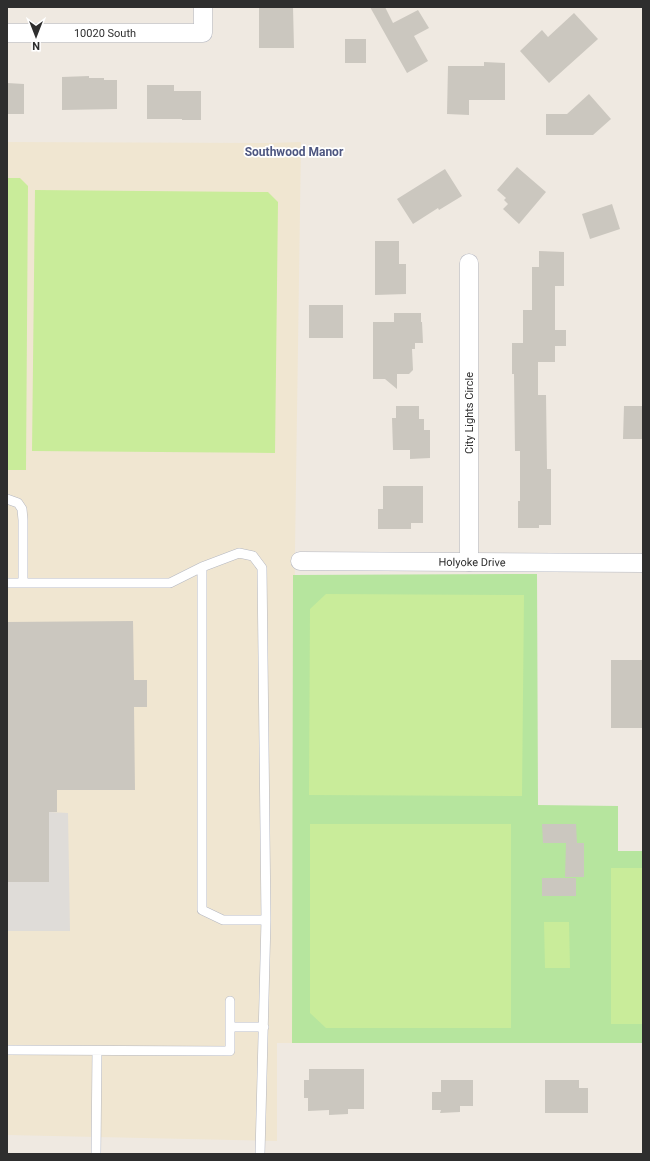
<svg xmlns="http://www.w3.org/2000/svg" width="650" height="1161" viewBox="0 0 650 1161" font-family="Roboto,sans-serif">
  <rect width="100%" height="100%" fill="#efe9e1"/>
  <!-- education -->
  <path fill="#f0e6d1" d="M 7,142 L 270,143 L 301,142 L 295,550 L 292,1043 L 277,1043 L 277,1141 L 7,1135 Z"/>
  <!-- green -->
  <path fill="#b6e59e" d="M 537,574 L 538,805 L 618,806 L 618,851 L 643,851 L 643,1043 L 292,1043 L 293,575 Z"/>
  <!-- pitch -->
  <path fill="#c9ec9a" d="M 7,178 L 20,178 L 28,186 L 26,470 L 7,470 Z
    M 35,190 L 268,192 L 278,202 L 275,453 L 32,451 Z
    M 326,594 L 524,595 L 522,796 L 309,795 L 310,609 Z
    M 310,824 L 511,824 L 511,1028 L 326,1028 L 310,1013 Z
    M 611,868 L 643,868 L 643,1024 L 611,1024 Z
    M 544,922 L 569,922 L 570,968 L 545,968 Z"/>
  <!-- plaza -->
  <path fill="#dfdcd8" d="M 49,812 L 68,813 L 70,931 L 7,931 L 7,882 L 49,881 Z"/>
  <!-- building -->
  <path fill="#cbc7bf" d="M 293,7 L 294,48 L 259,48 L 259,8 Z
    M 370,7 L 385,7 L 393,23 L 418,10 L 429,28 L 414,36 L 428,61 L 407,73 Z
    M 574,13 L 598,39 L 549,83 L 520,51 L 542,30 L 548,37 Z
    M 345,39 L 366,39 L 366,63 L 345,63 Z
    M 484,62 L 505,63 L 505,100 L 469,100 L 469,115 L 447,114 L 448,66 L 484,66 Z
    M 89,76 L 89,78 L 104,78 L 104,80 L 117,80 L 117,109 L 62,110 L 62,77 Z
    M 7,83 L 24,84 L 24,114 L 7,114 Z
    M 147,85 L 174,85 L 174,91 L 201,91 L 201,120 L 182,120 L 182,119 L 147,119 Z
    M 589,94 L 611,119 L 593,135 L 546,135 L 546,114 L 567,114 Z
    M 517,167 L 546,192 L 519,224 L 503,209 L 508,204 L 504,200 L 506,198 L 497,190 Z
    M 445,169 L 462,196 L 439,210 L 438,208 L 413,224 L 397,199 Z
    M 612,204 L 620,229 L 590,239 L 582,214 Z
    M 375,241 L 399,241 L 399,264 L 406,264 L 406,294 L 375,295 Z
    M 539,251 L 564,252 L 564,286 L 555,286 L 555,330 L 566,330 L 566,346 L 555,346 L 555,362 L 538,362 L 538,395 L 546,395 L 547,469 L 551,469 L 551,525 L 539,525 L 539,528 L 518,528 L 518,501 L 520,501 L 520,451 L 515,451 L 514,374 L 512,374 L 512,343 L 523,343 L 523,310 L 532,310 L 532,267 L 539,267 Z
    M 309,305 L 343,305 L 343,338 L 309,338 Z
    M 394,313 L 421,313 L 421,322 L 422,322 L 423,343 L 415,343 L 415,349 L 412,349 L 413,370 L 409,374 L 397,374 L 397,389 L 385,379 L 373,379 L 373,322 L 394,322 Z
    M 396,406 L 419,406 L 419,419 L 424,419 L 424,430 L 430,430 L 430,458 L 410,459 L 410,450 L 393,450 L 392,418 L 396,418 Z
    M 624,406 L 643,406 L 643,439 L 623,439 Z
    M 383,486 L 423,486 L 423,523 L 411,523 L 411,529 L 378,529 L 378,509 L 383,509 Z
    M 133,621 L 134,680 L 147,680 L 147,707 L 134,707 L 135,790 L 57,790 L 57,812 L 49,812 L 49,882 L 7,882 L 7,622 Z
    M 611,660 L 643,660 L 643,728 L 611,728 Z
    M 542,824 L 576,824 L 577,843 L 543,843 Z
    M 566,843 L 584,843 L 584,877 L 565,877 Z
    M 542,878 L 576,878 L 576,896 L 542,896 Z
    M 309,1069 L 364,1069 L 364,1109 L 348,1109 L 348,1114 L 329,1115 L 329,1110 L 308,1111 L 308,1098 L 304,1098 L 304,1080 L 309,1080 Z
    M 441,1080 L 473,1080 L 473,1106 L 460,1106 L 460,1112 L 440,1113 L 441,1110 L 432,1110 L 432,1092 L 441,1092 Z
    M 545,1080 L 579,1080 L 579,1088 L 588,1088 L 588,1113 L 545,1113 Z"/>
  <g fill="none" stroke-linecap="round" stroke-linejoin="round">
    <defs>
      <path id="service" d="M 7,499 L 18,503 L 22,509 L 23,520 L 23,583
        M 202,567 L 202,910 L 223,920 L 266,920
        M 7,583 L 170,583 L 202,567 L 239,553 L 253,556 L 262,568 L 266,920 L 260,1154
        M 230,1001 L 230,1027 L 264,1027
        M 7,1050 L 230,1051 L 230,1027
        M 96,1154 L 97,1051"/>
      <g id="minor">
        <path id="s1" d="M 7,33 L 203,33 L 203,7"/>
        <path d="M 469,263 L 469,562"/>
        <path id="s2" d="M 300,561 L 643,563"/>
      </g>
    </defs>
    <!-- service casing -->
    <use href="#service" stroke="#b4b7c1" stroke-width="10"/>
    <!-- minor casing -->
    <use href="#minor" stroke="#b4b7c1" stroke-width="19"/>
    <!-- service -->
    <use href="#service" stroke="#fff" stroke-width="9"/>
    <!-- minor -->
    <use href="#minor" stroke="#fff" stroke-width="18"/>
  </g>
  <g text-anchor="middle" stroke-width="3.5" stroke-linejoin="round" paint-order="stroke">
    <!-- street labels -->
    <g font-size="11" fill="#2e2e2e" stroke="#fff">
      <text dy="4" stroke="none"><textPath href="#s1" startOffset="98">10020 South</textPath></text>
      <text transform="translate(469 413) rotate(-90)" y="4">City Lights Circle</text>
      <text dy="4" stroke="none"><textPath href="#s2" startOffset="172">Holyoke Drive</textPath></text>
    </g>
    <!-- neighbourhood labels -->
    <g font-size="12" font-weight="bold" fill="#4d5680" stroke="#fff">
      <text x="294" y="156">Southwood Manor</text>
    </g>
  </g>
  <!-- border -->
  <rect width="650" height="1161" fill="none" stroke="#2e2e2e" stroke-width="16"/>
  <!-- north arrow -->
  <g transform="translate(36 36) rotate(180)" stroke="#ffffff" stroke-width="3" paint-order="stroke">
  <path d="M0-3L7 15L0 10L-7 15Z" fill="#2e2e2e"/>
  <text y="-6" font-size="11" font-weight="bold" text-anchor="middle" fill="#2e2e2e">N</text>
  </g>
</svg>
